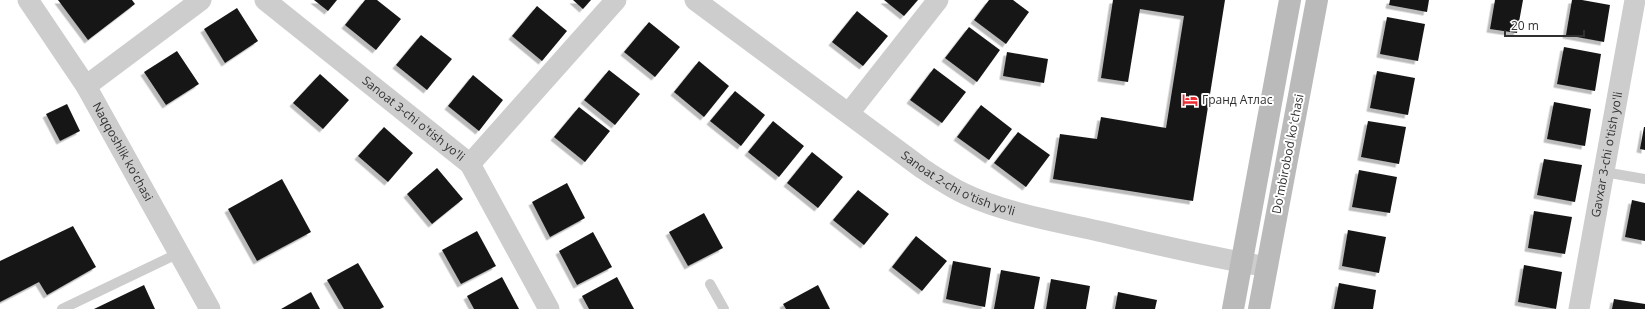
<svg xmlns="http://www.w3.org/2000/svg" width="1645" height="309" viewBox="0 0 1645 309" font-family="'Open Sans',sans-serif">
  <defs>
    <filter id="shadow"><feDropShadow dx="-3.5" dy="3.5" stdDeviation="0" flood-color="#0004"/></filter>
  </defs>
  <rect width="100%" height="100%" fill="#fff"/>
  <!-- building -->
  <path fill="#171717" filter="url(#shadow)" d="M 58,0 L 132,0 L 135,4 L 88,40 Z
    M 314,0 L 337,0 L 328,11 Z
    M 365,0 L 377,0 L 401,19 L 376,50 L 345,25 Z
    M 573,0 L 591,0 L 583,9 Z
    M 884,0 L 918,0 L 904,16 Z
    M 989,0 L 1013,0 L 1029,12 L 1006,44 L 974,20 Z
    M 1113,0 L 1225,0 L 1193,201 L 1053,179 L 1060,134 L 1097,139 L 1101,117 L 1166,128 L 1184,16 L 1140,9 L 1128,82 L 1101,78 Z
    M 1390,0 L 1429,0 L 1427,12 L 1389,5 Z
    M 1495,0 L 1523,0 L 1517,33 L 1490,29 Z
    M 1572,0 L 1582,0 L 1610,5 L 1604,42 L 1566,35 Z
    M 537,6 L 567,31 L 542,61 L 512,36 Z
    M 237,8 L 258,41 L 225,63 L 204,29 Z
    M 857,11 L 888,36 L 863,66 L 832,42 Z
    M 1387,17 L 1425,24 L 1418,61 L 1380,54 Z
    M 649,22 L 680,47 L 655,77 L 624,52 Z
    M 969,27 L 1000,50 L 977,82 L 945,58 Z
    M 421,35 L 452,59 L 427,90 L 396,65 Z
    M 1564,47 L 1601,54 L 1595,91 L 1557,84 Z
    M 177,51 L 199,84 L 166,105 L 144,72 Z
    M 1007,52 L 1048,59 L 1044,83 L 1003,76 Z
    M 699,61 L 729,86 L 704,117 L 674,92 Z
    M 934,68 L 966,92 L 942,123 L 910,100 Z
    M 609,70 L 640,94 L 615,125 L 584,100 Z
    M 1377,71 L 1415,78 L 1408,115 L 1370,108 Z
    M 320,74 L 349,100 L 323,129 L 293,103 Z
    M 473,75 L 503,100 L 479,131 L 448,106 Z
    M 735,91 L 765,115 L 741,146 L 710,121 Z
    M 1554,102 L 1591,109 L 1585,146 L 1547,139 Z
    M 67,104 L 80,131 L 60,141 L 46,114 Z
    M 981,105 L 1012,129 L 989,160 L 957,137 Z
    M 579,107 L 610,131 L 585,162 L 554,137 Z
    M 773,121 L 804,146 L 779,177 L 748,152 Z
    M 1368,121 L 1406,127 L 1399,164 L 1361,157 Z
    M 384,127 L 413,153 L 388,182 L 358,156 Z
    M 1644,127 L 1645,127 L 1645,150 L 1640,149 Z
    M 1018,132 L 1050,155 L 1026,187 L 994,163 Z
    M 812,152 L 843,177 L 818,208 L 787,183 Z
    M 1544,159 L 1582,165 L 1575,202 L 1537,195 Z
    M 437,168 L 463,199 L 432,224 L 407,194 Z
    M 1359,170 L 1397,177 L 1390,213 L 1352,207 Z
    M 282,179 L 311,232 L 257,261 L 228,209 Z
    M 567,183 L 585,218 L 550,237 L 532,202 Z
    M 858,190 L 889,214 L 864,245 L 833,220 Z
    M 1632,200 L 1645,203 L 1645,241 L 1625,237 Z
    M 1534,211 L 1572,217 L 1565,254 L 1528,248 Z
    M 704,213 L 723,248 L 688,266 L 669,232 Z
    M 73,226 L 96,267 L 47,295 L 39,282 L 0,302 L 0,261 Z
    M 1348,230 L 1386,237 L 1379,273 L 1342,266 Z
    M 477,231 L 496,266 L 461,284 L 442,250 Z
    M 593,232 L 612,267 L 577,285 L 559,251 Z
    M 916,236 L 947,261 L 922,291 L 892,267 Z
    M 953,261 L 991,268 L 985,307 L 946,299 Z
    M 358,263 L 384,307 L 380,309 L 344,309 L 327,280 Z
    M 1524,265 L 1562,272 L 1556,309 L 1518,302 Z
    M 1001,270 L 1040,277 L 1034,309 L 994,309 Z
    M 502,277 L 519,309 L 474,309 L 467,296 Z
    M 617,277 L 634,309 L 589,309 L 582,296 Z
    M 1051,279 L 1090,286 L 1086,309 L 1046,309 Z
    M 1339,283 L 1376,290 L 1373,309 L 1334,309 Z
    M 144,285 L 155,309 L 94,309 Z
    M 818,285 L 830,309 L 786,309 L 783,304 Z
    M 311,292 L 320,309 L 281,309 Z
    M 1118,292 L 1157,300 L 1155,309 L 1115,309 Z
    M 1614,299 L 1645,304 L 1645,309 L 1612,309 Z"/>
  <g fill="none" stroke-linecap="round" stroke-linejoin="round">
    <!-- service -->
    <path stroke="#cdcdcd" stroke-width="10" d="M 1604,172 L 1645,179
      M 710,284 L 724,309
      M 62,309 L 179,253"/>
    <!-- minor -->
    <g stroke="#cdcdcd" stroke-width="21">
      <path id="s1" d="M 28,0 L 86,86 L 210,309"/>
      <path id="s2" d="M 265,0 L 470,164 L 549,309"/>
      <path id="s3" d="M 695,0 L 923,169 C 937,178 950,187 965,194 C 1005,213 1059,222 1103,232 C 1157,245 1212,257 1267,267"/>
      <path d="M 86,86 L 201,0"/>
      <path d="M 849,113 L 938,0"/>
      <path d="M 470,164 L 616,0"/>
      <path id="s4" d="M 1579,309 L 1635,0"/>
    </g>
    <!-- secondary -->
    <path stroke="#bababa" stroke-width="22" d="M 1233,309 L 1290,0
      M 1259,309 L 1317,0"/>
  </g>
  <!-- icons -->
  <defs>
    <symbol id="hotel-bare" viewBox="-9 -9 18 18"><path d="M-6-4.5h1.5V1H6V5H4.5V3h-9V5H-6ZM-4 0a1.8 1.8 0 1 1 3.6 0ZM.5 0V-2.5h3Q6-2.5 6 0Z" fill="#eb2d33" stroke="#fff" stroke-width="2.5" paint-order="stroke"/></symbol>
  </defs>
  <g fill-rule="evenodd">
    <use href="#hotel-bare" x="1179" y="89" width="22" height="22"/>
  </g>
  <g text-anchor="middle" stroke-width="4" stroke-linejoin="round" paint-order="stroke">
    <!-- poi labels -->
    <g font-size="12" fill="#303030" stroke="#fff" text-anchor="start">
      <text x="1202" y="104">Гранд Атлас</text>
    </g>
    <!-- street labels -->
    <g font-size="12" fill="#303030" stroke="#fff">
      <text dy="4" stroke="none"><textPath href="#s2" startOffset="190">Sanoat 3-chi o'tish yo'li</textPath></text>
      <text dy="4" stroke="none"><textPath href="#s1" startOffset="179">Naqqoshlik ko'chasi</textPath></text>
      <text transform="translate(1288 154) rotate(-79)" y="4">Doʻmbirobod koʻchasi</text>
      <text dy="4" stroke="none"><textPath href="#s4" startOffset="157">Gavxar 3-chi o'tish yo'li</textPath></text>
      <text dy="4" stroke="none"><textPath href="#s3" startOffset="322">Sanoat 2-chi o'tish yo'li</textPath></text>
    </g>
  </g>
  <!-- scale -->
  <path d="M1505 30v6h79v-6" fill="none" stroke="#303030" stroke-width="2"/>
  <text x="1511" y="30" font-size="12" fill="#303030" stroke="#ffffff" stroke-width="3" paint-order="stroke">20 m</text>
</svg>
